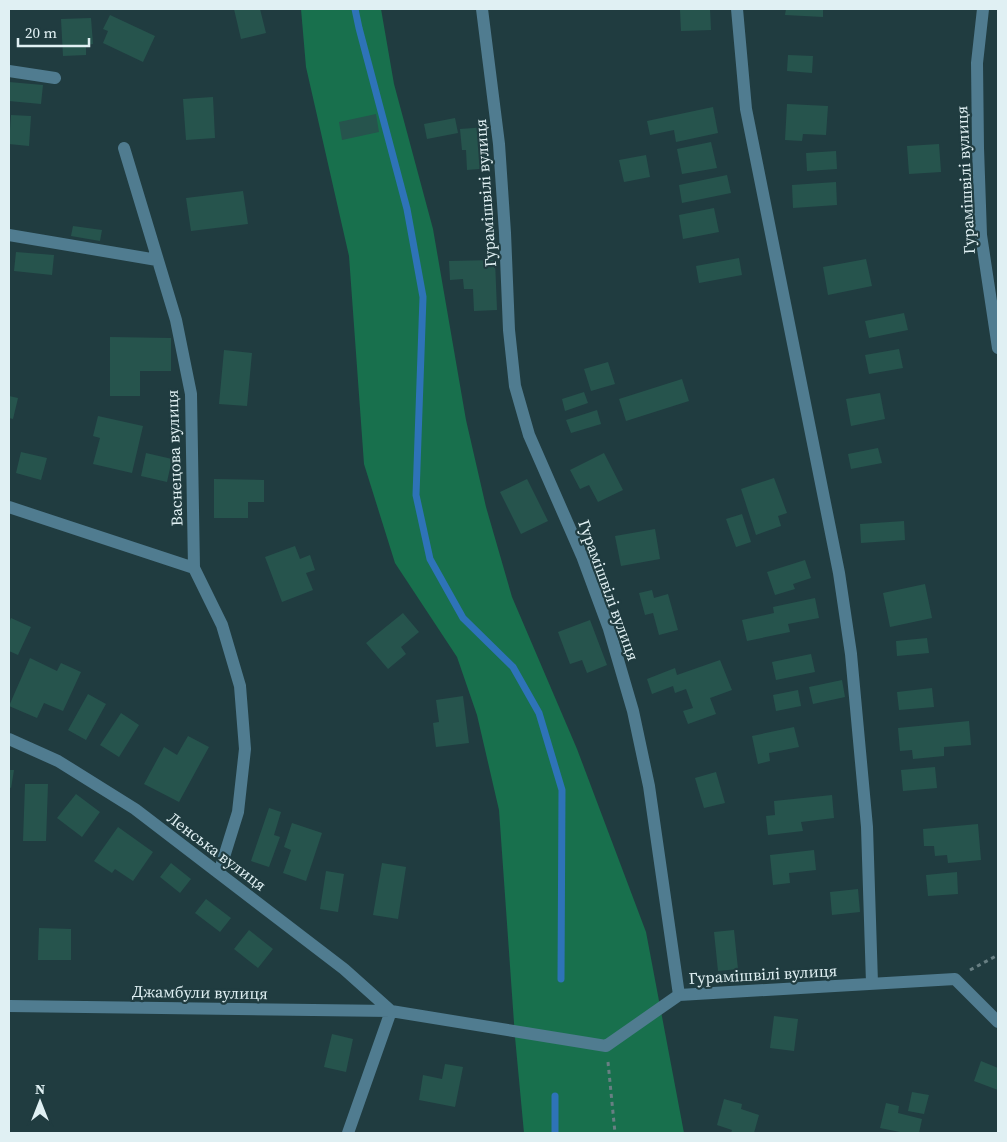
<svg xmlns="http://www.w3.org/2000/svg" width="1007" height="1142" viewBox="0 0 1007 1142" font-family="'Source Serif 4',serif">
  <rect width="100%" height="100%" fill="#203c40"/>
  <!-- green -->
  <path fill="#18704d" d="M 301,9 L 381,9 L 394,84 L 433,229 L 466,420 L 486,507 L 512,597 L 577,749 L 646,932 L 684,1133 L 524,1133 L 515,1037 L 499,810 L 477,715 L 457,657 L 395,563 L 364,464 L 349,256 L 306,67 Z"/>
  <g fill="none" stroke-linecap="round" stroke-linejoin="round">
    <!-- stream -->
    <path stroke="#2e73b8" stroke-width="7" d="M 355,9 L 359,28 L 407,209 L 423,297 L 416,495 L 430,559 L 463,618 L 513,667 L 539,713 L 562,790 L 561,979
      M 555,1096 L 555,1133"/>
  </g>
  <!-- building -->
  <path fill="#26544d" d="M 234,9 L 260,9 L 266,33 L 241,39 Z
    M 710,9 L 711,30 L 681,31 L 680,10 Z
    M 786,9 L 823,9 L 823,17 L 785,15 Z
    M 110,15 L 155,36 L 143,62 L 103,43 L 108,31 L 103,29 Z
    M 91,18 L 93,44 L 86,45 L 86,55 L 63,56 L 61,19 Z
    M 788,55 L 813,56 L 812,73 L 787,71 Z
    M 9,82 L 43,85 L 41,104 L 9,101 Z
    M 213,97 L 215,138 L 186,140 L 183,99 Z
    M 787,104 L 828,106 L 826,135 L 803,134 L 802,141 L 785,140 Z
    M 713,107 L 718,133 L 676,142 L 674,130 L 650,135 L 647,121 Z
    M 376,114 L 379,132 L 342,140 L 339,122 Z
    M 11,115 L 31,116 L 29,146 L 9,144 Z
    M 455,118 L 458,133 L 427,139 L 424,124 Z
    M 488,127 L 491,168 L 467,170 L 466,150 L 462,150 L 460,129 Z
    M 711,142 L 717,168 L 682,174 L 677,149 Z
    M 939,144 L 941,172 L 909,174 L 907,146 Z
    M 836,151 L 837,169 L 807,171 L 806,153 Z
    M 646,155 L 650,177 L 624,182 L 619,160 Z
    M 727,175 L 731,193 L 682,203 L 679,185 Z
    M 836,182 L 837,205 L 793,208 L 792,185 Z
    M 243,191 L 248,224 L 191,231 L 186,198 Z
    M 714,208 L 719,232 L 683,239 L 679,215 Z
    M 73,226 L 102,230 L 100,241 L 71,236 Z
    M 16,252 L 54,255 L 52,275 L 14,271 Z
    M 739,258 L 742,275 L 699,283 L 696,266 Z
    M 866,259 L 872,286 L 828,295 L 823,267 Z
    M 495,260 L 497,310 L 474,311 L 473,289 L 464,289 L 463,279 L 450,280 L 449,261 Z
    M 904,313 L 908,330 L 869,338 L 865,321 Z
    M 110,337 L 171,338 L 171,371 L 140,371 L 140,396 L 110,396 Z
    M 899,349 L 903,368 L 869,374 L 865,355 Z
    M 224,350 L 252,353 L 247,406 L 219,404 Z
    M 608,362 L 615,384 L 591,391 L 584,369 Z
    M 682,379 L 689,401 L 626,421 L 619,399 Z
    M 584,392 L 588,403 L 565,411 L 562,399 Z
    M 880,393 L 885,419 L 851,426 L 846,399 Z
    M 9,396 L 18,398 L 13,419 L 9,418 Z
    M 597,410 L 601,424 L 571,433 L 566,420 Z
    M 98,416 L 143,426 L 132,473 L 93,464 L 100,438 L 93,436 Z
    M 878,448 L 882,463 L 851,469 L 848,454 Z
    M 21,452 L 47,458 L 41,480 L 16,473 Z
    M 146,453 L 172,459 L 167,482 L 141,476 Z
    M 604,453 L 623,490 L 598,502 L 589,485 L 580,489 L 570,470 Z
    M 774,478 L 787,513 L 778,516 L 781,526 L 756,535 L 741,489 Z
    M 214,479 L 264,480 L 264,502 L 248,502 L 248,518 L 214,518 Z
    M 527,479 L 548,521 L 521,534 L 500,492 Z
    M 742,514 L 751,542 L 736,547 L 726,519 Z
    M 904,521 L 905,540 L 861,543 L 860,524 Z
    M 655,529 L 660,559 L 621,566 L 615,536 Z
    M 295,546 L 300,559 L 310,555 L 315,570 L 306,573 L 313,590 L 282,602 L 265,557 Z
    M 805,560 L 811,578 L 793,584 L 795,589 L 775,595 L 767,572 Z
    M 925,584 L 932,618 L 890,627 L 883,593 Z
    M 652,590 L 654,598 L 668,594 L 678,630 L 659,635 L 653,613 L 645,615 L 639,593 Z
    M 815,598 L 819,618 L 788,624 L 790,632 L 747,641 L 742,620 L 774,613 L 773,607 Z
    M 403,613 L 419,632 L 401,647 L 406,654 L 388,669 L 366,643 Z
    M 11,618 L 31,627 L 18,655 L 9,651 L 9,623 Z
    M 590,620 L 607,665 L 587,673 L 582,660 L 570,664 L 558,632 Z
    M 927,638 L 929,653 L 897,656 L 896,641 Z
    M 811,654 L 815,672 L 776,680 L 772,662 Z
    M 30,658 L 57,671 L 61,663 L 81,672 L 63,711 L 44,703 L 37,718 L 9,706 Z
    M 720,660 L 732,690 L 710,698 L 716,714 L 688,724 L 683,711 L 693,708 L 686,689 L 675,693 L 673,686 L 652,694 L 647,679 L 675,668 L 677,675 Z
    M 842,680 L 845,697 L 813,704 L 809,687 Z
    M 932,688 L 934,707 L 899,710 L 897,692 Z
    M 798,690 L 801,706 L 776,711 L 773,695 Z
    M 88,694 L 106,704 L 86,740 L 68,730 Z
    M 463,696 L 469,743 L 436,747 L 433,723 L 439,722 L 436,700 Z
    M 121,713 L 139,725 L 119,757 L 100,745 Z
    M 969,721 L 971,745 L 944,747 L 944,756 L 913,759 L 912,750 L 900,751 L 898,728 Z
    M 794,727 L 799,747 L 769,753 L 770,761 L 758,764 L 752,736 Z
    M 188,736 L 209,747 L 179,802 L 144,784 L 164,747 L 177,755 Z
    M 935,767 L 937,788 L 903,791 L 901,770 Z
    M 9,770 L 14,770 L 11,788 L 9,787 Z
    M 716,772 L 725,803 L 704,808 L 695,778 Z
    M 25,784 L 48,784 L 46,841 L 23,841 Z
    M 76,794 L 100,812 L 82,837 L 57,818 Z
    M 832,795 L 834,818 L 801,822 L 803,831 L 768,835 L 766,816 L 775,815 L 774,801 Z
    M 269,808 L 281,812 L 274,835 L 280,837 L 269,867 L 251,861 Z
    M 292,823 L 322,833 L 306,881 L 283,873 L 291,850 L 284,847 Z
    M 978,824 L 981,860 L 948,863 L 947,855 L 935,856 L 934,846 L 924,846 L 923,829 Z
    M 118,827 L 153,852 L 133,881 L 115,869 L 112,873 L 94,861 Z
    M 814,850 L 816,870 L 789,873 L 790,883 L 773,885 L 770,855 Z
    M 171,863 L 191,879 L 180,893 L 160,877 Z
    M 382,863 L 406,867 L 398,919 L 373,915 Z
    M 326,871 L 344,874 L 338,912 L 320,909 Z
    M 957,872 L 958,894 L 928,896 L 926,875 Z
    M 858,889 L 860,912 L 832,915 L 830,892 Z
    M 206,899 L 231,918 L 220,932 L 195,913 Z
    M 39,928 L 71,929 L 71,960 L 38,960 Z
    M 249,930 L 273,949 L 258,968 L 234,949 Z
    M 734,930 L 738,969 L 718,971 L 714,932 Z
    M 774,1016 L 798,1019 L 794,1051 L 770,1048 Z
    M 332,1034 L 353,1039 L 346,1072 L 324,1067 Z
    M 981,1061 L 998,1068 L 998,1090 L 974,1081 Z
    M 445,1064 L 463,1067 L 455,1107 L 419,1100 L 423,1075 L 442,1079 Z
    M 912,1092 L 929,1095 L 924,1114 L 908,1111 Z
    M 724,1099 L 742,1104 L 741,1109 L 759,1115 L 754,1133 L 731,1133 L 732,1130 L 717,1125 Z
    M 886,1103 L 899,1106 L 898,1113 L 922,1119 L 919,1133 L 905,1133 L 880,1128 Z"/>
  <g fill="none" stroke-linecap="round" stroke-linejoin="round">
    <!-- path -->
    <path stroke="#687f83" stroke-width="3" stroke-dasharray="4 4" stroke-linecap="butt" d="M 970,970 L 998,955
      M 608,1062 L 615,1133"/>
    <!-- minor -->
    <path stroke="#507c90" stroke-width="12" d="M 482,9 L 499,144 L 505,233 L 509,330 L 515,386 L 529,435 L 582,556 L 609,629 L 633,711 L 649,786 L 679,995
      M 737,9 L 746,109 L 839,573 L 851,654 L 867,827 L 872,983
      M 983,9 L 977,63 L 978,148 L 981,235 L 998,348
      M 9,71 L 55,78
      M 124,148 L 176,320 L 191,394 L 194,568 L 222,625 L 240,686 L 245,749 L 238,812 L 219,873
      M 9,235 L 157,260
      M 9,507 L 194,568
      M 9,739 L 58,761 L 135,809 L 344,969 L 391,1011
      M 679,995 L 955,979 L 998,1022
      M 9,1006 L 391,1011 L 606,1046 L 679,995
      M 348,1133 L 391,1011"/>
  </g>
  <g text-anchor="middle" stroke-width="4.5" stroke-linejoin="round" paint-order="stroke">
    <!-- street labels -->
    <g font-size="16" fill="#e0f0f3" stroke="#203c40">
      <text transform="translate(965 180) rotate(-93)" y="6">Гурамішвілі вулиця</text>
      <text transform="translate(485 193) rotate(-94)" y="6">Гурамішвілі вулиця</text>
      <text transform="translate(174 458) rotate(-92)" y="6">Васнецова вулиця</text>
      <text transform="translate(609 590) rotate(70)" y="6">Гурамішвілі вулиця</text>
      <text transform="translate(217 851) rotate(37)" y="6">Ленська вулиця</text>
      <text transform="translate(763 974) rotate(-3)" y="6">Гурамішвілі вулиця</text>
      <text transform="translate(200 992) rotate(1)" y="6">Джамбули вулиця</text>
    </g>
  </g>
  <!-- border -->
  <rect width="1007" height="1142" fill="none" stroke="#e0f0f3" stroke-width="20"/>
  <!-- north arrow -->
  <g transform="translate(40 1102)" stroke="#203c40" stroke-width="4" paint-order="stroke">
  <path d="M0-4L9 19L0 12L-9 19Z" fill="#e0f0f3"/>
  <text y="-8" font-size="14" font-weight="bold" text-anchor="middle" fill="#e0f0f3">N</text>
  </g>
  <!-- scale -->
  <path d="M18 38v8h71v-8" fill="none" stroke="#e0f0f3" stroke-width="2.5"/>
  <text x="25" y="38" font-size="15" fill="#e0f0f3" stroke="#203c40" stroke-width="4" paint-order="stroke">20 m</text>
</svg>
